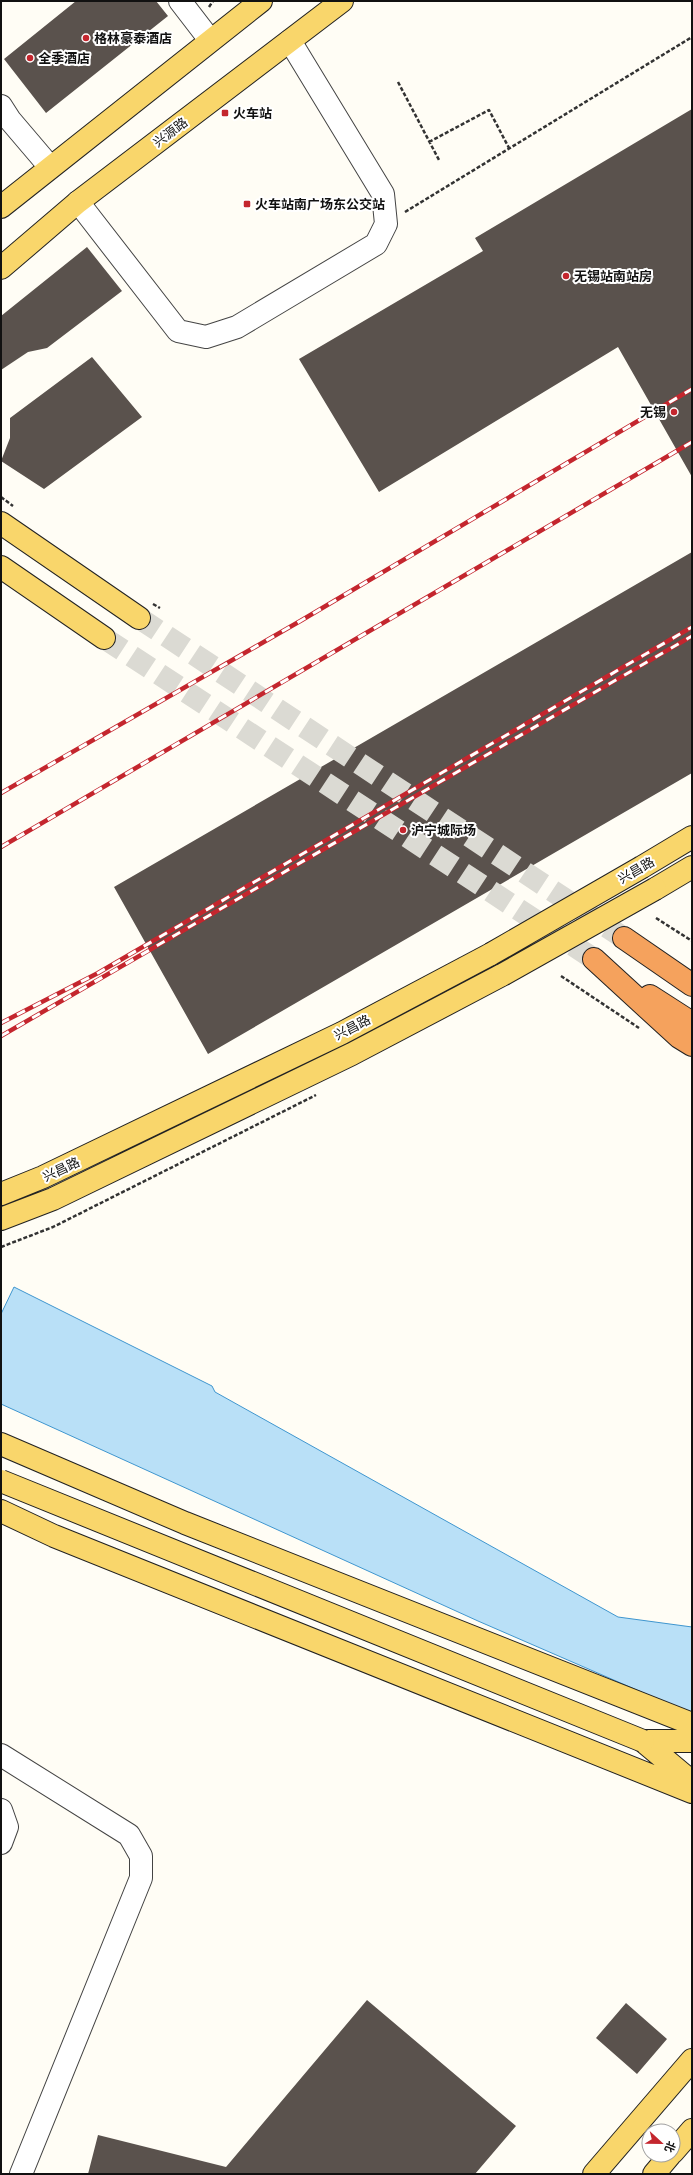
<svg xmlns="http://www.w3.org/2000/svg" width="693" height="2175" viewBox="0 0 693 2175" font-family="'Times New Roman','Noto Sans SC',serif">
  <rect width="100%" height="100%" fill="#fffdf5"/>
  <!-- water -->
  <path fill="#b9e0f7" stroke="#3f96cf" d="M 14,1287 L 212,1386 L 215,1392 L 618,1617 L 692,1627 L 692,1714 L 478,1621 L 1,1404 L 1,1314 Z"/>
  <!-- building -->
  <path fill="#5a524d" d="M 76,1 L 156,1 L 168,16 L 46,113 L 4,59 Z
    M 692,109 L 692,477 L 618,347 L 379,492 L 299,359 L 483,251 L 475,238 Z
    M 87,247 L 122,291 L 47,348 L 28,352 L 1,370 L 1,316 Z
    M 92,357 L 142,417 L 44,489 L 1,461 L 10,438 L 10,418 Z
    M 692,552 L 692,773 L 208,1054 L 114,887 Z
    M 367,2000 L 516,2126 L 475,2174 L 88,2174 L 98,2135 L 226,2167 Z
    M 626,2003 L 667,2039 L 637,2074 L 596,2038 Z"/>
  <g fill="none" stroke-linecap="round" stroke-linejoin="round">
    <!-- major-tunnel -->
    <path stroke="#dbdad3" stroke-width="22" stroke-dasharray="22 11" stroke-linecap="butt" d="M 139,618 L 624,938
      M 104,638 L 594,959"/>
    <defs>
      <path id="minor" d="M 180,1 L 210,40
        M 1,106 L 10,120 L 50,167
        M 78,202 L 178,331 L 206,337 L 237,327 L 376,244 L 386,224 L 383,194 L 290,41
        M 1,1755 L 129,1835 L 141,1856 L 141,1878 L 21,2174
        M 1,1810 L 7,1827 L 1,1843"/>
      <path id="major" d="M 1,207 L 261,1
        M 1,268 L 78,202 L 342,1
        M 1,523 L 139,618
        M 1,567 L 104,638
        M 642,867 L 692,837
        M 655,889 L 692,867
        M 1,1194 L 43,1177 L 342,1033 L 491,954
        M 1,1219 L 53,1199 L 352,1054 L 502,975
        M 1,1444 L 185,1523 L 692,1724
        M 1,1511 L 54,1536 L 692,1792
        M 692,1741 L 643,1741 L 692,1782
        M 673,2152 L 692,2130
        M 594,2174 L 692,2060
        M 654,2174 L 670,2155"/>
      <path id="highway" d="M 624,938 L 692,985
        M 594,959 L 679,1037 L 692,1045
        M 650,996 L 692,1023"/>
    </defs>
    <!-- minor casing -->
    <use href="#minor" stroke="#444" stroke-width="24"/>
    <!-- major casing -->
    <use href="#major" stroke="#222" stroke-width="24"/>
    <!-- highway casing -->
    <use href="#highway" stroke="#222" stroke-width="24"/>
    <!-- path -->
    <path stroke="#333" stroke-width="2.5" stroke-dasharray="4 2" stroke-linecap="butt" d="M 209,7 L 213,1
      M 398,82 L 439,160
      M 429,142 L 489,110 L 509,148
      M 405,212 L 692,37
      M 1,497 L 13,506
      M 153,604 L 160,608
      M 656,918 L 692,941
      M 561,976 L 639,1028
      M 1,1247 L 53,1227 L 316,1095"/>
    <!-- minor -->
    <use href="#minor" stroke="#fff" stroke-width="22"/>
    <!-- major -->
    <use href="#major" stroke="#f9d66b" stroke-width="22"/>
    <!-- highway -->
    <use href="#highway" stroke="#f5a25d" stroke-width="22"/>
    <defs>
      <path id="rail" d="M 1,793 L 302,620 L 692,389
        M 1,847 L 692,442
        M 1,1023 L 98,973 L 692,627
        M 1,1036 L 692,636"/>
    </defs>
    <!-- rail casing -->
    <use href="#rail" stroke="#c4262e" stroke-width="4.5"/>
    <!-- rail -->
    <use href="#rail" stroke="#fff" stroke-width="3" stroke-dasharray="9" stroke-linecap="butt"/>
    <defs>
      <path id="major-bridge" d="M 491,954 L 642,867
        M 502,975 L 655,889
        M 1,1481 L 643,1741"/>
    </defs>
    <!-- major-bridge casing -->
    <use href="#major-bridge" stroke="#222" stroke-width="24" stroke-linecap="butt"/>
    <!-- major-bridge -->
    <use href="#major-bridge" stroke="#f9d66b" stroke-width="22"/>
  </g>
  <!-- markers -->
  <g fill="#c4262e" stroke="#fff" stroke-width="1.5">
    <circle cx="86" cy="38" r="4"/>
    <circle cx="30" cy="58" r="4"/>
    <rect x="221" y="109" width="8" height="8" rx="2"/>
    <rect x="243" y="200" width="8" height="8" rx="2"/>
    <circle cx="566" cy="276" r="4"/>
    <circle cx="674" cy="412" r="4"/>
    <circle cx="403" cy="830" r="4"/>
  </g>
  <g text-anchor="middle" stroke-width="4" stroke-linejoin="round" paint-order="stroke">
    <!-- poi labels -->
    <g font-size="13" font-weight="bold" fill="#111" stroke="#fff" text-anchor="start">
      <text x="94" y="43">格林豪泰酒店</text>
      <text x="38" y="63">全季酒店</text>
      <text x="233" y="118">火车站</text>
      <text x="255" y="209">火车站南广场东公交站</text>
      <text x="574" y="281">无锡站南站房</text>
      <text x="666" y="417" text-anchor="end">无锡</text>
      <text x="411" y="835">沪宁城际场</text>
    </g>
    <!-- street labels -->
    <g font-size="13" fill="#111" stroke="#fff">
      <text transform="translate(170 132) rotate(-37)" y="5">兴源路</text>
      <text transform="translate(636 870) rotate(-30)" y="5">兴昌路</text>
      <text transform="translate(352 1027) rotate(-27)" y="5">兴昌路</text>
      <text transform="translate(61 1169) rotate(-25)" y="5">兴昌路</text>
    </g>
  </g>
  <!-- border -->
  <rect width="693" height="2175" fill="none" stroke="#111111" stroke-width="4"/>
  <!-- north arrow -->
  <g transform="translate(661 2143) rotate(112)"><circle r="19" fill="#ffffff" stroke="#a0a0a0"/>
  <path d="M0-3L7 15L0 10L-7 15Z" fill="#c4262e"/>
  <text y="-6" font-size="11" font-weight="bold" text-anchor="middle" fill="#111111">北</text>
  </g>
</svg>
